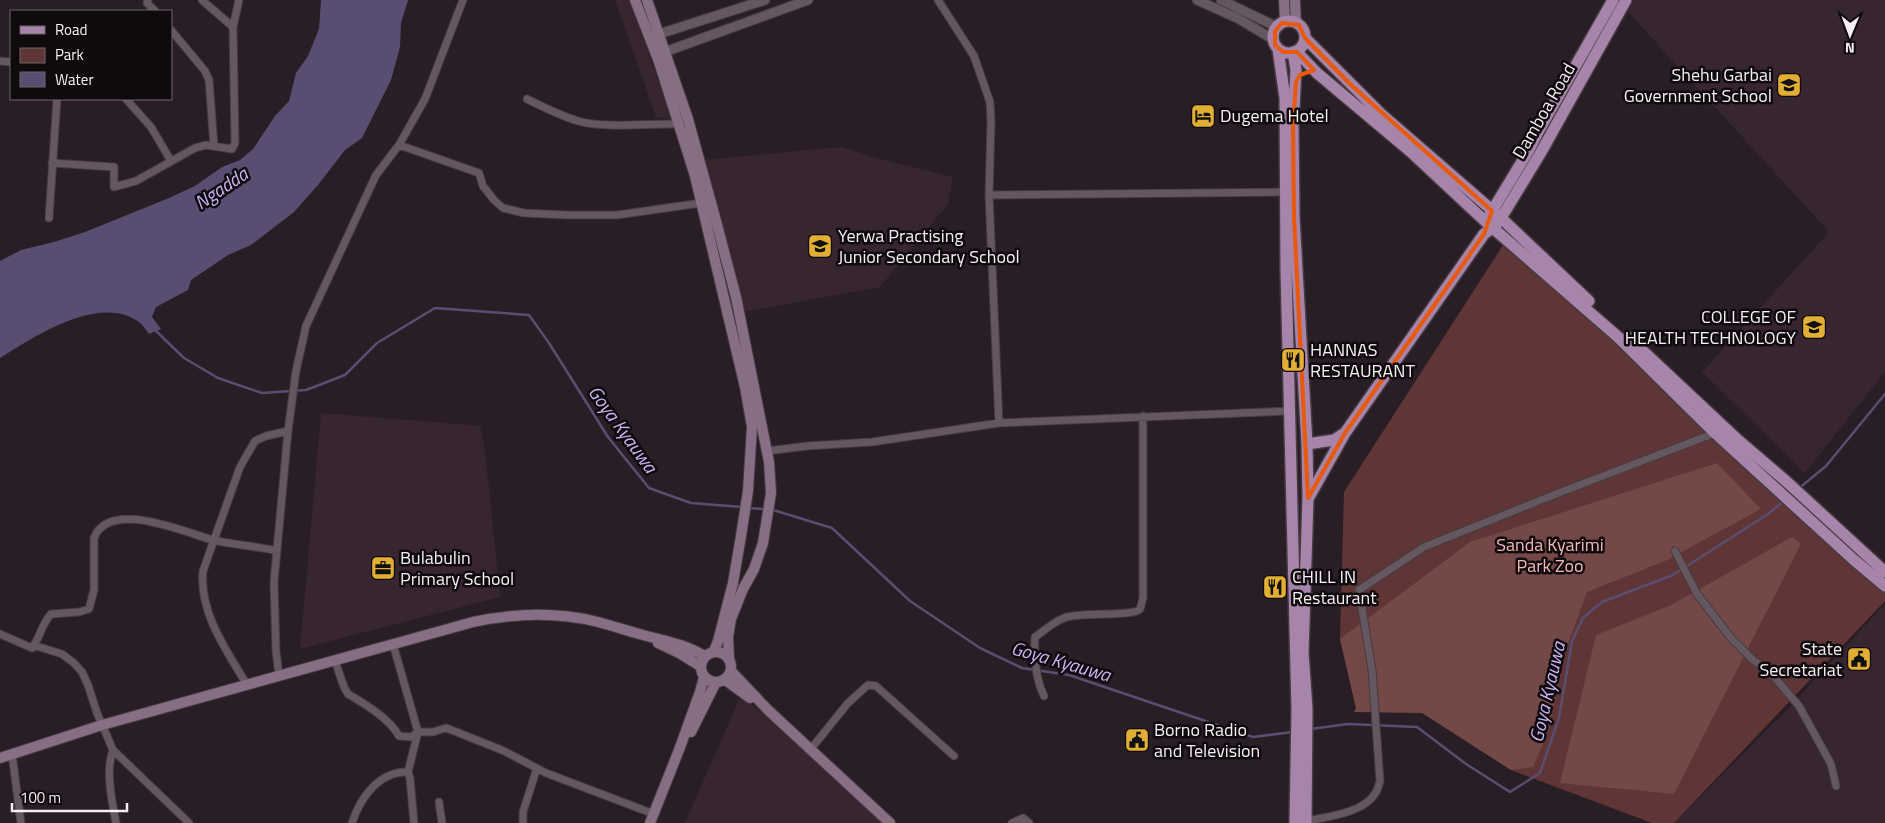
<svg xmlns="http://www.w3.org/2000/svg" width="1885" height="823" viewBox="0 0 1885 823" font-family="'Titillium Web',sans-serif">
  <rect width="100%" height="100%" fill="#2a1e26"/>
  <!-- built -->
  <path fill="#372530" d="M 615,0 L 629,0 L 672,119 L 656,117 Z
    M 1634,0 L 1885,0 L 1885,372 L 1805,473 L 1702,372 L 1829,232 L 1628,12 Z
    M 842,147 L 872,157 L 953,177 L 948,204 L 880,287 L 743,312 L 704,160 Z
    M 321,413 L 480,426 L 485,450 L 500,597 L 300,649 Z
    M 1885,604 L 1885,823 L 1674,823 L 1783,714 Z
    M 741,695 L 886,823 L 685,823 Z"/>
  <!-- green -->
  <path fill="#5f3635" d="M 1507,239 L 1885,592 L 1885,601 L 1674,823 L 1652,823 L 1511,770 L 1423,713 L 1356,708 L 1340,639 L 1344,492 Z"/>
  <!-- forest -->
  <path fill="#744846" d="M 1717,463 L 1761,509 L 1665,561 L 1587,592 L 1567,646 L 1548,731 L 1533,767 L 1511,770 L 1422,713 L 1354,712 L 1356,708 L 1340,639 L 1470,542 Z
    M 1792,537 L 1801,544 L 1674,794 L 1560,783 L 1596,635 L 1671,605 Z"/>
  <!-- water -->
  <path fill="#5a4d72" d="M 321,0 L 408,0 L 401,23 L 400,47 L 391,80 L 362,138 L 345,150 L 318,185 L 294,212 L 251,245 L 228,255 L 191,280 L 188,290 L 156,307 L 152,317 L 161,329 L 149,334 C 146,330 143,325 139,322 C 100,293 33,337 0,358 L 0,261 L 21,250 L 54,242 L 85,232 L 169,198 L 195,186 L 222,167 L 240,160 L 253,149 L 275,116 L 289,101 L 296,73 L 308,56 L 319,29 Z"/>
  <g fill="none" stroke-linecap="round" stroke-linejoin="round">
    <!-- stream -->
    <path stroke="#5a4d72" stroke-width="2.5" d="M 154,329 L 184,358 L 218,378 L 262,393 L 306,390 L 345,375 L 377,343 L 435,308 L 529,315 L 549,343 L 608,437 L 649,488 L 691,503 L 742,507
      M 1798,489 L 1826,466 L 1885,394
      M 748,508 L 765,509
      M 770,509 L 832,528 L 910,601 L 980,648 L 1022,668 L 1069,675 L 1253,737 L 1293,732
      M 1311,729 L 1348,724 L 1417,727 L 1466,764 L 1510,792 L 1540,773 L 1559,718 L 1572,641 L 1583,618 L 1602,602 L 1673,575 L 1768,514 L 1785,500"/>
    <defs>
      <path id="minor" d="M 148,0 L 147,3 L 155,11
        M 202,0 L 233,27
        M 938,0 L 974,56 L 990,102 L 991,122 L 989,195 L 999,423
        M 171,30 L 205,71 L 209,80 L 214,146
        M 0,61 L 11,62
        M 126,99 L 151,127 L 171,161
        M 527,99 C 543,107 561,116 578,121 C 607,129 648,123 679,124
        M 399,145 L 479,173 L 483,186 L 494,200 L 503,208 L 524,213 L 567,215 L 617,215 L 701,203
        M 52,163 L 114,167 L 114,187 L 136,181 L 195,148 L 206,145 L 232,149 L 235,143 L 233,27 L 239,0
        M 989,195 L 1285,192
        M 49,218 L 57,99
        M 767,451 L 807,446 L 872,442 L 999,423 L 1290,411
        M 1675,551 L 1697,594 L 1731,638 L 1753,660 L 1770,672 L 1799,706 L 1831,764 L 1836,786
        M 0,634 L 32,648 L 36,646 L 62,654 L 74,663 L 82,672 L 88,685 L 97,713 L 113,750 L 189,823
        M 32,648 C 41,636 41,625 51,614 L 79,612 L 89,609 L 94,590 L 94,538 C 109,498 186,533 213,540 C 234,545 256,546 277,551
        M 335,661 L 344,687 L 348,694 C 365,704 390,719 399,736 L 411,737 L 418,732 L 433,732 L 446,728 L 454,731 L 504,751 L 546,773 L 654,814
        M 279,676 L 276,651 L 274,582 L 288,431 L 296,371 L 306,326 L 376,175 L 399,145 L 425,99 L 463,0
        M 247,685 C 227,651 199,613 203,571 L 240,467 L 255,441 L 266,436 L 288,431
        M 1044,696 C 1035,678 1034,656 1035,637 C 1044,631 1053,622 1064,618 C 1077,612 1134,617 1140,609 C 1141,606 1142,601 1143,598 L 1143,416
        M 113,750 C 105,771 112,801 116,823
        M 810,750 L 848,703 L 868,685 L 876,686 L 954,756
        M 12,754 L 21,823
        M 408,772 L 410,778 L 414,823
        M 439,802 L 442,823
        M 1306,821 C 1327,817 1365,813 1376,792 C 1378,789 1379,784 1380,781 L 1372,670 L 1359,590 L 1424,547 L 1556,494 L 1715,433
        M 352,823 C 360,798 379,771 408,772 L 418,732 L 393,644
        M 523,823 L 523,812 L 537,768
        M 1012,823 L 1023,818 L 1029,823"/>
      <path id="tertiary" d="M 1197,0 L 1239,19 L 1274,40
        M 1221,0 L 1277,27
        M 653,36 L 765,0
        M 659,54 L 808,0"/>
      <path id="secondary" d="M 635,0 L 659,62 L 695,176 L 745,387 L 752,427 L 748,491 L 741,536 L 733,583 L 718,641 L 714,651
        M 647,0 L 688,119 L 715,217 L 736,297 L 769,462 L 771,493 L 763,543 L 754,569 L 743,589 L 731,619 L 728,637 L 729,658
        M 1284,0 L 1285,22
        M 1295,0 L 1296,23
        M 658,643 L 679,653 L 700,666
        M701 667a15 15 0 1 1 30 0a15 15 0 1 1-30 0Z
        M 731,671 L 768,710 L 890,823
        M 725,680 L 750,698
        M 691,732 L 716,682
        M 0,758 L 102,725 L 473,622 C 515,613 557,612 598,622 C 613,626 628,631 643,635 C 665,641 685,644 704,656
        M 650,823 L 679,750 L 700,692 L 704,677"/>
      <path id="primary" d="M1273 37a16 16 0 1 1 32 0a16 16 0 1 1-32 0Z
        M 1305,38 L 1381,114 L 1501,218 L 1589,301
        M 1278,49 L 1285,98 L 1286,270 L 1297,709 L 1295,823
        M 1296,51 L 1317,73 L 1411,152 L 1486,222 L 1618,337 L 1715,433 L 1854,560 L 1885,586
        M 1293,52 L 1296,70 L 1293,126 L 1294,217 L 1307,444 L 1308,498 L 1303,653 L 1307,709 L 1306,823
        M 1489,216 L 1529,150 L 1538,132 L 1613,0
        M 1628,337 L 1738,440 L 1787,482 L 1885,572
        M 1307,444 L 1334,440 L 1343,434
        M 1309,497 L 1345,433 L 1484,234 L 1494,227 L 1501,218 L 1540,154 L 1626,0"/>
    </defs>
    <!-- minor casing -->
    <use href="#minor" stroke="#453b41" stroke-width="9"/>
    <!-- tertiary casing -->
    <use href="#tertiary" stroke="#453b41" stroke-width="11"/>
    <!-- secondary casing -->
    <use href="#secondary" stroke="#453b41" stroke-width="12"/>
    <!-- primary casing -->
    <use href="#primary" stroke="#453b41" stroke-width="14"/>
    <!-- minor -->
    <use href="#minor" stroke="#65575f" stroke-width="7"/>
    <!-- tertiary -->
    <use href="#tertiary" stroke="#65575f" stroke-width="9"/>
    <!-- secondary -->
    <use href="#secondary" stroke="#866e85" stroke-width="10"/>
    <!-- primary -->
    <use href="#primary" stroke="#a785ab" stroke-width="11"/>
  </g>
  <!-- marked area -->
  <path fill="none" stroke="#e8590c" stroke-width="4" stroke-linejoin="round" d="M 1282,23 L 1299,25 L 1305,38 L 1350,84 L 1492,211 L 1484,234 L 1345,433 L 1308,498 L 1294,217 L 1293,126 L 1296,82 L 1300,75 L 1314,70 L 1297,52 L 1283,52 L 1275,45 L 1275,31 Z"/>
  <!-- icons -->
  <defs>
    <symbol id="school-square" viewBox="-11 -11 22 22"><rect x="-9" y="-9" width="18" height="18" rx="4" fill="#e2ae34" stroke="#0f0a0d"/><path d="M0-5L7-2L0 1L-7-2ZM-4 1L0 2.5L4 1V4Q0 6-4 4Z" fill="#111"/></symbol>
    <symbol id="hotel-square" viewBox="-11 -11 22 22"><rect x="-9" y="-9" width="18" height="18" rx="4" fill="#e2ae34" stroke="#0f0a0d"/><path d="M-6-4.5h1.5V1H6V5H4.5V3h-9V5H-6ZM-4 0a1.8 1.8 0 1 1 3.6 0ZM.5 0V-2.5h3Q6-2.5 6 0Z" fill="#111"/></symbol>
    <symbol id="restaurant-square" viewBox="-11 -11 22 22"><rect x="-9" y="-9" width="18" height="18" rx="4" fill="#e2ae34" stroke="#0f0a0d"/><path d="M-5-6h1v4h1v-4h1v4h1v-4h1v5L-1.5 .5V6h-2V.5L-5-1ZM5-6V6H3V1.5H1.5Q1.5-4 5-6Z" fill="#111"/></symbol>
    <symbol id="office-square" viewBox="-11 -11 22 22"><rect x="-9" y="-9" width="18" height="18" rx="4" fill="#e2ae34" stroke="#0f0a0d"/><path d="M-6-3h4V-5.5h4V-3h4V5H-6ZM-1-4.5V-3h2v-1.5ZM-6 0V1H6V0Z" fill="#111"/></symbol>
    <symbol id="civic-square" viewBox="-11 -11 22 22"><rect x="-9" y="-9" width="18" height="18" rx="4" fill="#e2ae34" stroke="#0f0a0d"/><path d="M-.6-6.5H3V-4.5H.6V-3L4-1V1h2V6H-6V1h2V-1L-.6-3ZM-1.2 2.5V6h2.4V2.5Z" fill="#111"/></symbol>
  </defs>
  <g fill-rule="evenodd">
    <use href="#school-square" x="1775" y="71" width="28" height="28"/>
    <use href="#hotel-square" x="1189" y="102" width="28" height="28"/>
    <use href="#school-square" x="806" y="232" width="28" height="28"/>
    <use href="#school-square" x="1800" y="313" width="28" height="28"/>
    <use href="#restaurant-square" x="1279" y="346" width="28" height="28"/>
    <use href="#office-square" x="369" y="554" width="28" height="28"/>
    <use href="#restaurant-square" x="1261" y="573" width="28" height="28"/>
    <use href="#civic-square" x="1845" y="645" width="28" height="28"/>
    <use href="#civic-square" x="1123" y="726" width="28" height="28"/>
  </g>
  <g text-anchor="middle" stroke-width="5" stroke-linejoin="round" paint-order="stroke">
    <!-- poi labels -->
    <g font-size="18" fill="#f8eff4" stroke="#0f0a0d" text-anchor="start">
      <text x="1772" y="81" text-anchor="end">Shehu Garbai<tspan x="1772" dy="21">Government School</tspan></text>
      <text x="1220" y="122">Dugema Hotel</text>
      <text x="838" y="242">Yerwa Practising<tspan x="838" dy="21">Junior Secondary School</tspan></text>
      <text x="1796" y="323" text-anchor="end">COLLEGE OF<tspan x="1796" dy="21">HEALTH TECHNOLOGY</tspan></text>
      <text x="1310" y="356">HANNAS<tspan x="1310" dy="21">RESTAURANT</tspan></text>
      <text x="400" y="564">Bulabulin<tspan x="400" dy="21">Primary School</tspan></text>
      <text x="1292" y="583">CHILL IN<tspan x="1292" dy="21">Restaurant</tspan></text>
      <text x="1842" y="655" text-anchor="end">State<tspan x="1842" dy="21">Secretariat</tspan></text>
      <text x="1154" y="736">Borno Radio<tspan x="1154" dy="21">and Television</tspan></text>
    </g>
    <!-- street labels -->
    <g font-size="18" fill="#f8eff4" stroke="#0f0a0d">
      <text transform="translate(1544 111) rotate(-60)" y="6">Damboa Road</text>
    </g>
    <!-- park labels -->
    <g font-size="18" fill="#f7b9b5" stroke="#0f0a0d">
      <text x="1550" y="551">Sanda Kyarimi<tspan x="1550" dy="21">Park Zoo</tspan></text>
    </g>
    <!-- water labels -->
    <g font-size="19" font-style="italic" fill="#cab4f4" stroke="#0f0a0d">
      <text transform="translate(221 188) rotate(-34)" y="7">Ngadda</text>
      <text transform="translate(623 429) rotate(54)" y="7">Goya Kyauwa</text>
      <text transform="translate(1061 661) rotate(16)" y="7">Goya Kyauwa</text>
      <text transform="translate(1547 692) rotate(-77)" y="7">Goya Kyauwa</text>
    </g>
  </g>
  <!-- legend -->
  <rect x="10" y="10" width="162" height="90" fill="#0f0a0d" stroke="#6c6669"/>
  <rect x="20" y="26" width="25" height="8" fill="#a785ab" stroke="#6c6669"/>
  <text x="55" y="35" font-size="15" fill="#f8eff4">Road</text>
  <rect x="20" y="48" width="25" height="15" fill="#5f3635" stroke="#6c6669"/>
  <text x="55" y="60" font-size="15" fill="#f8eff4">Park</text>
  <rect x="20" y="72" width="25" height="15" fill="#5a4d72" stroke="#6c6669"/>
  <text x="55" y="85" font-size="15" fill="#f8eff4">Water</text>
  <!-- north arrow -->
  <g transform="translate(1850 35) rotate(181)" stroke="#0f0a0d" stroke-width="4" paint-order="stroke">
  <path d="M0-4L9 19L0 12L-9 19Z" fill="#f8eff4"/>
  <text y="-8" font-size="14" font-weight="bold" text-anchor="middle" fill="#f8eff4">N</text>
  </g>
  <!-- scale -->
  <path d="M12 803v8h115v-8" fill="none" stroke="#f8eff4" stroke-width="2.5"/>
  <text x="20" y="803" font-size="15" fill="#f8eff4" stroke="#0f0a0d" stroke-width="4" paint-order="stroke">100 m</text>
</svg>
